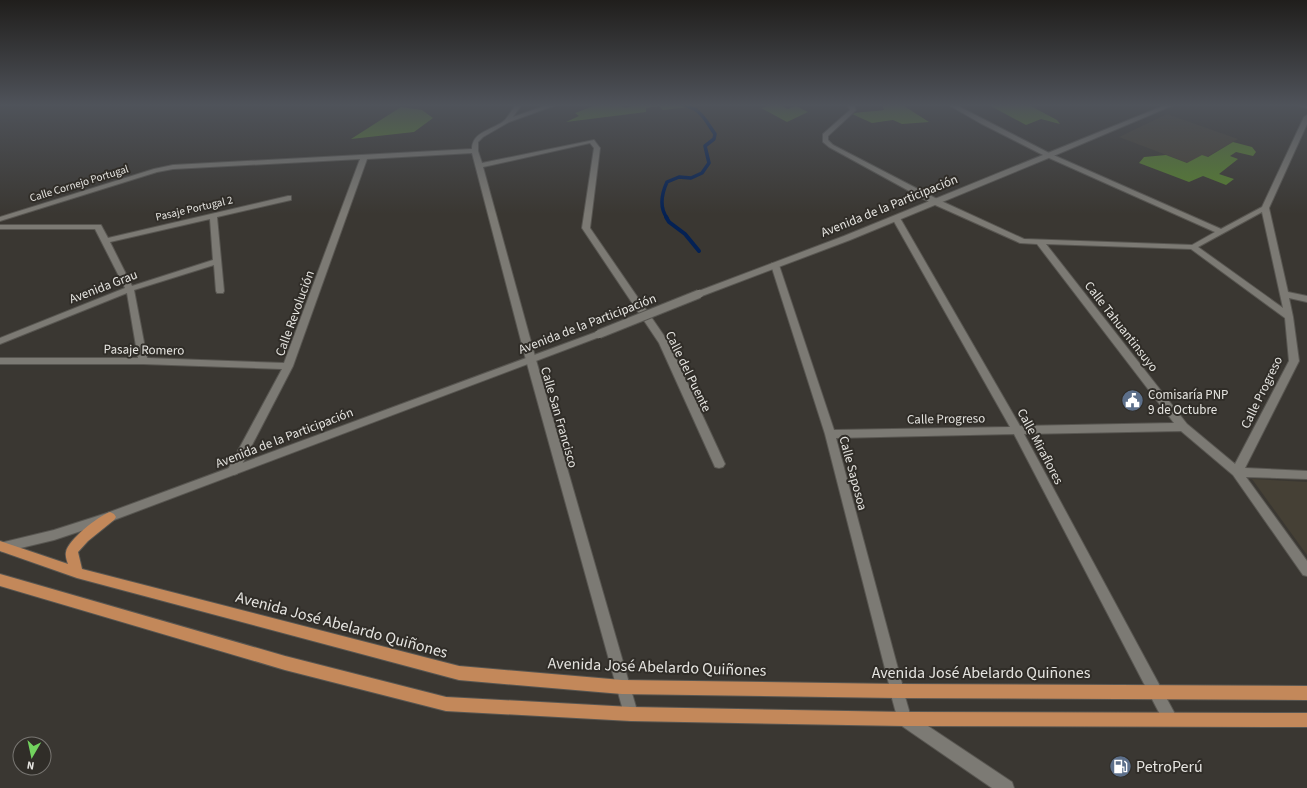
<svg xmlns="http://www.w3.org/2000/svg" width="1307" height="788" viewBox="0 0 1307 788" font-family="'Source Sans 3',sans-serif">
  <rect width="100%" height="100%" fill="#3a3732"/>
  <!-- built -->
  <path fill="#454035" d="M 1167,114 L 1238,139 L 1193,165 L 1119,137 Z
    M 1252,479 L 1307,482 L 1307,555 Z"/>
  <!-- forest -->
  <path fill="#57822d" d="M 599,104 L 607,104 L 611,107 L 617,105 L 626,108 L 639,104 L 695,104 L 698,106 L 663,110 L 659,106 L 646,108 L 646,112 L 566,122 L 579,116 L 575,113 Z
    M 777,104 L 788,109 L 796,106 L 808,112 L 787,122 L 761,108 Z
    M 882,104 L 901,104 L 929,122 L 902,124 L 893,120 L 872,123 L 852,114 C 858,111 875,112 884,110 Z
    M 987,104 L 1027,104 L 1057,120 L 1060,124 L 1041,119 L 1026,125 Z
    M 401,107 L 422,110 L 433,118 L 414,132 L 351,139 Z
    M 1233,142 L 1252,147 L 1256,152 L 1253,156 L 1236,152 L 1230,156 L 1238,159 L 1219,174 L 1234,179 L 1226,185 L 1203,176 L 1189,182 L 1139,163 L 1144,157 L 1166,155 L 1187,163 L 1202,155 L 1208,157 Z"/>
  <g fill="none" stroke-linecap="round" stroke-linejoin="round">
    <!-- stream-far1 -->
    <path stroke="#042154" stroke-width="3.5" d="M 667,218 C 659,207 662,193 667,182 L 679,177 L 691,178 L 702,173 L 709,163 L 705,146 L 714,139 L 715,134 C 704,118 700,107 679,104"/>
    <!-- stream -->
    <path stroke="#042154" stroke-width="4" d="M 666,217 L 669,222 L 685,234 L 699,251"/>
    <defs>
      <path id="street" d="M 516,104 L 522,104 L 513,117 L 550,104 L 559,104 L 509,122 L 483,137 L 478,142 L 478,151 L 482,163 L 594,140 L 600,148 L 590,228 L 669,343 L 725,464 L 723,467 L 719,468 L 715,467 L 659,343 L 582,228 L 594,148 L 590,143 L 483,167 L 536,360 L 638,714 L 636,719 L 631,721 L 626,719 L 624,714 L 526,360 L 472,153 L 367,159 L 293,366 L 237,474 L 233,475 L 229,474 L 227,471 L 282,369 L 143,364 L 0,364 L 0,358 L 138,358 L 127,293 L 0,344 L 0,338 L 125,288 L 95,229 L 0,229 L 0,225 L 101,225 L 108,238 L 288,196 L 291,196 L 291,200 L 217,217 L 224,291 L 223,293 L 217,293 L 216,291 L 214,265 L 134,290 L 147,358 L 284,363 L 360,159 L 173,169 L 157,172 L 0,221 L 0,217 L 154,169 L 173,165 L 472,149 C 472,131 494,130 505,120 C 509,115 513,109 516,104 ZM 210,219 L 213,260 L 132,286 L 110,242 Z
        M 847,104 L 853,104 L 856,110 L 828,136 L 828,140 L 833,145 L 939,200 L 1024,239 L 1192,245 L 1215,232 L 1047,157 L 980,123 L 947,104 L 954,104 L 1051,154 L 1221,229 L 1262,207 L 1304,117 L 1307,115 L 1307,124 L 1269,208 L 1288,292 L 1307,296 L 1307,302 L 1289,298 L 1293,317 L 1299,361 L 1245,468 L 1307,471 L 1307,479 L 1246,477 L 1307,561 L 1307,576 L 1303,575 L 1233,475 L 1181,431 L 1024,434 L 1175,714 L 1177,719 L 1175,724 L 1170,726 L 1165,724 L 1014,434 L 836,438 L 904,691 L 902,696 L 897,698 L 892,696 L 825,434 L 771,265 L 772,263 L 775,263 L 779,265 L 834,430 L 1010,427 L 892,218 L 896,216 L 900,218 L 1020,426 L 1174,423 L 1037,244 L 1020,243 L 933,204 L 829,147 L 823,142 L 823,134 L 850,110 ZM 1262,212 L 1283,308 L 1198,247 ZM 1046,244 L 1191,249 L 1285,318 L 1289,361 L 1235,464 L 1187,424 Z
        M 1296,104 L 1307,104 L 1307,108 L 1297,105 Z"/>
      <path id="secondary" d="M 1168,104 L 1176,104 L 1051,157 L 850,240 L 702,296 L 699,297 L 695,294 L 696,292 L 844,236 Z
        M 599,331 L 604,334 L 602,336 L 114,520 L 54,540 L 4,552 L 0,551 L 0,543 L 54,530 L 107,513 Z
        M 897,684 L 902,686 L 910,714 L 1012,782 L 1014,788 L 992,788 L 899,724 L 890,691 L 892,686 Z"/>
      <path id="primary" d="M 110,512 L 114,514 L 116,517 L 114,520 L 88,541 L 78,552 L 82,569 L 459,666 L 622,680 L 897,684 L 1307,686 L 1307,700 L 897,698 L 622,694 L 459,680 L 77,578 L 0,551 L 0,541 L 68,564 C 67,561 65,556 66,552 C 68,540 98,516 110,512 Z
        M 0,574 L 285,656 L 446,697 L 631,707 L 904,712 L 1307,713 L 1307,727 L 904,726 L 631,721 L 446,711 L 285,670 L 0,586 Z"/>
    </defs>
    <!-- street casing -->
    <use href="#street" stroke="#585651" stroke-width="2"/>
    <!-- secondary casing -->
    <use href="#secondary" stroke="#585651" stroke-width="2"/>
    <!-- primary casing -->
    <use href="#primary" stroke="#585651" stroke-width="2"/>
    <!-- street -->
    <use href="#street" fill="#7c7a74" fill-rule="evenodd"/>
    <!-- secondary -->
    <use href="#secondary" fill="#7c7a74" fill-rule="evenodd"/>
    <!-- primary -->
    <use href="#primary" fill="#c3885a" fill-rule="evenodd"/>
    <defs>
      <path id="secondary-bridge" d="M 599,334 L 699,294"/>
    </defs>
    <!-- secondary-bridge casing -->
    <use href="#secondary-bridge" stroke="#585651" stroke-width="10" stroke-linecap="butt"/>
    <!-- secondary-bridge -->
    <use href="#secondary-bridge" stroke="#7c7a74" stroke-width="8"/>
  </g>
  <!-- sky -->
  <linearGradient id="sky" x2="0" y2="1"><stop stop-color="#201e1c"/><stop offset="0.49" stop-color="#4f535a"/><stop offset="1" stop-color="#4f535a" stop-opacity="0"/></linearGradient>
  <rect width="1307" height="214" fill="url(#sky)"/>
  <!-- icons -->
  <defs>
    <symbol id="civic-disc" viewBox="-11 -11 22 22"><circle r="9.5" fill="#5c6f8a" stroke="#302d28"/><path d="M-.6-6.5H3V-4.5H.6V-3L4-1V1h2V6H-6V1h2V-1L-.6-3ZM-1.2 2.5V6h2.4V2.5Z" fill="#fff"/></symbol>
    <symbol id="fuel-disc" viewBox="-11 -11 22 22"><circle r="9.5" fill="#5c6f8a" stroke="#302d28"/><path d="M-5.5-6h7V0h2V4h1.3V-2.5L3-4.5l.8-.8L6-3V5H2.5V1h-1V6h-7ZM-4.2-4.7v3.2H.2V-4.7Z" fill="#fff"/></symbol>
  </defs>
  <g fill-rule="evenodd">
    <use href="#civic-disc" x="1120" y="388" width="25" height="25"/>
    <use href="#fuel-disc" x="1108" y="754" width="25" height="25"/>
  </g>
  <g text-anchor="middle" stroke-width="4" stroke-linejoin="round" paint-order="stroke">
    <!-- far-street labels -->
    <g font-size="11" fill="#e5e4e0" stroke="#302d28">
      <text transform="translate(79 183) rotate(-17)" y="4">Calle Cornejo Portugal</text>
      <text transform="translate(194 208) rotate(-13)" y="4">Pasaje Portugal 2</text>
    </g>
    <!-- street labels -->
    <g font-size="13" fill="#e5e4e0" stroke="#302d28">
      <text transform="translate(889 205) rotate(-22)" y="5">Avenida de la Participación</text>
      <text transform="translate(103 286) rotate(-21)" y="5">Avenida Grau</text>
      <text transform="translate(294 313) rotate(-70)" y="5">Calle Revolución</text>
      <text transform="translate(587 323) rotate(-21)" y="5">Avenida de la Participación</text>
      <text transform="translate(1122 326) rotate(52)" y="5">Calle Tahuantinsuyo</text>
      <text transform="translate(144 349) rotate(1)" y="5">Pasaje Romero</text>
      <text transform="translate(689 371) rotate(64)" y="5">Calle del Puente</text>
      <text transform="translate(1261 392) rotate(-64)" y="5">Calle Progreso</text>
      <text transform="translate(560 417) rotate(74)" y="5">Calle San Francisco</text>
      <text transform="translate(946 418) rotate(-1)" y="5">Calle Progreso</text>
      <text transform="translate(284 437) rotate(-21)" y="5">Avenida de la Participación</text>
      <text transform="translate(1041 446) rotate(62)" y="5">Calle Miraflores</text>
      <text transform="translate(854 473) rotate(75)" y="5">Calle Saposoa</text>
    </g>
    <!-- poi labels -->
    <g font-size="13" fill="#e5e4e0" stroke="#302d28" text-anchor="start">
      <text x="1148" y="399">Comisaría PNP<tspan x="1148" dy="15">9 de Octubre</tspan></text>
    </g>
    <!-- near-street labels -->
    <g font-size="16" fill="#e5e4e0" stroke="#302d28">
      <text transform="translate(342 624) rotate(15)" y="6">Avenida José Abelardo Quiñones</text>
      <text transform="translate(657 666) rotate(2)" y="6">Avenida José Abelardo Quiñones</text>
      <text x="981" y="678">Avenida José Abelardo Quiñones</text>
    </g>
    <!-- near-poi labels -->
    <g font-size="16" fill="#e5e4e0" stroke="#302d28" text-anchor="start">
      <text x="1136" y="772">PetroPerú</text>
    </g>
  </g>
  <!-- north arrow -->
  <g transform="translate(32 756) rotate(189)"><circle r="19" fill="#302d28" stroke="#787672"/>
  <path d="M0-3L7 15L0 10L-7 15Z" fill="#72d25e"/>
  <text y="-6" font-size="11" font-weight="bold" text-anchor="middle" fill="#e5e4e0">N</text>
  </g>
</svg>
